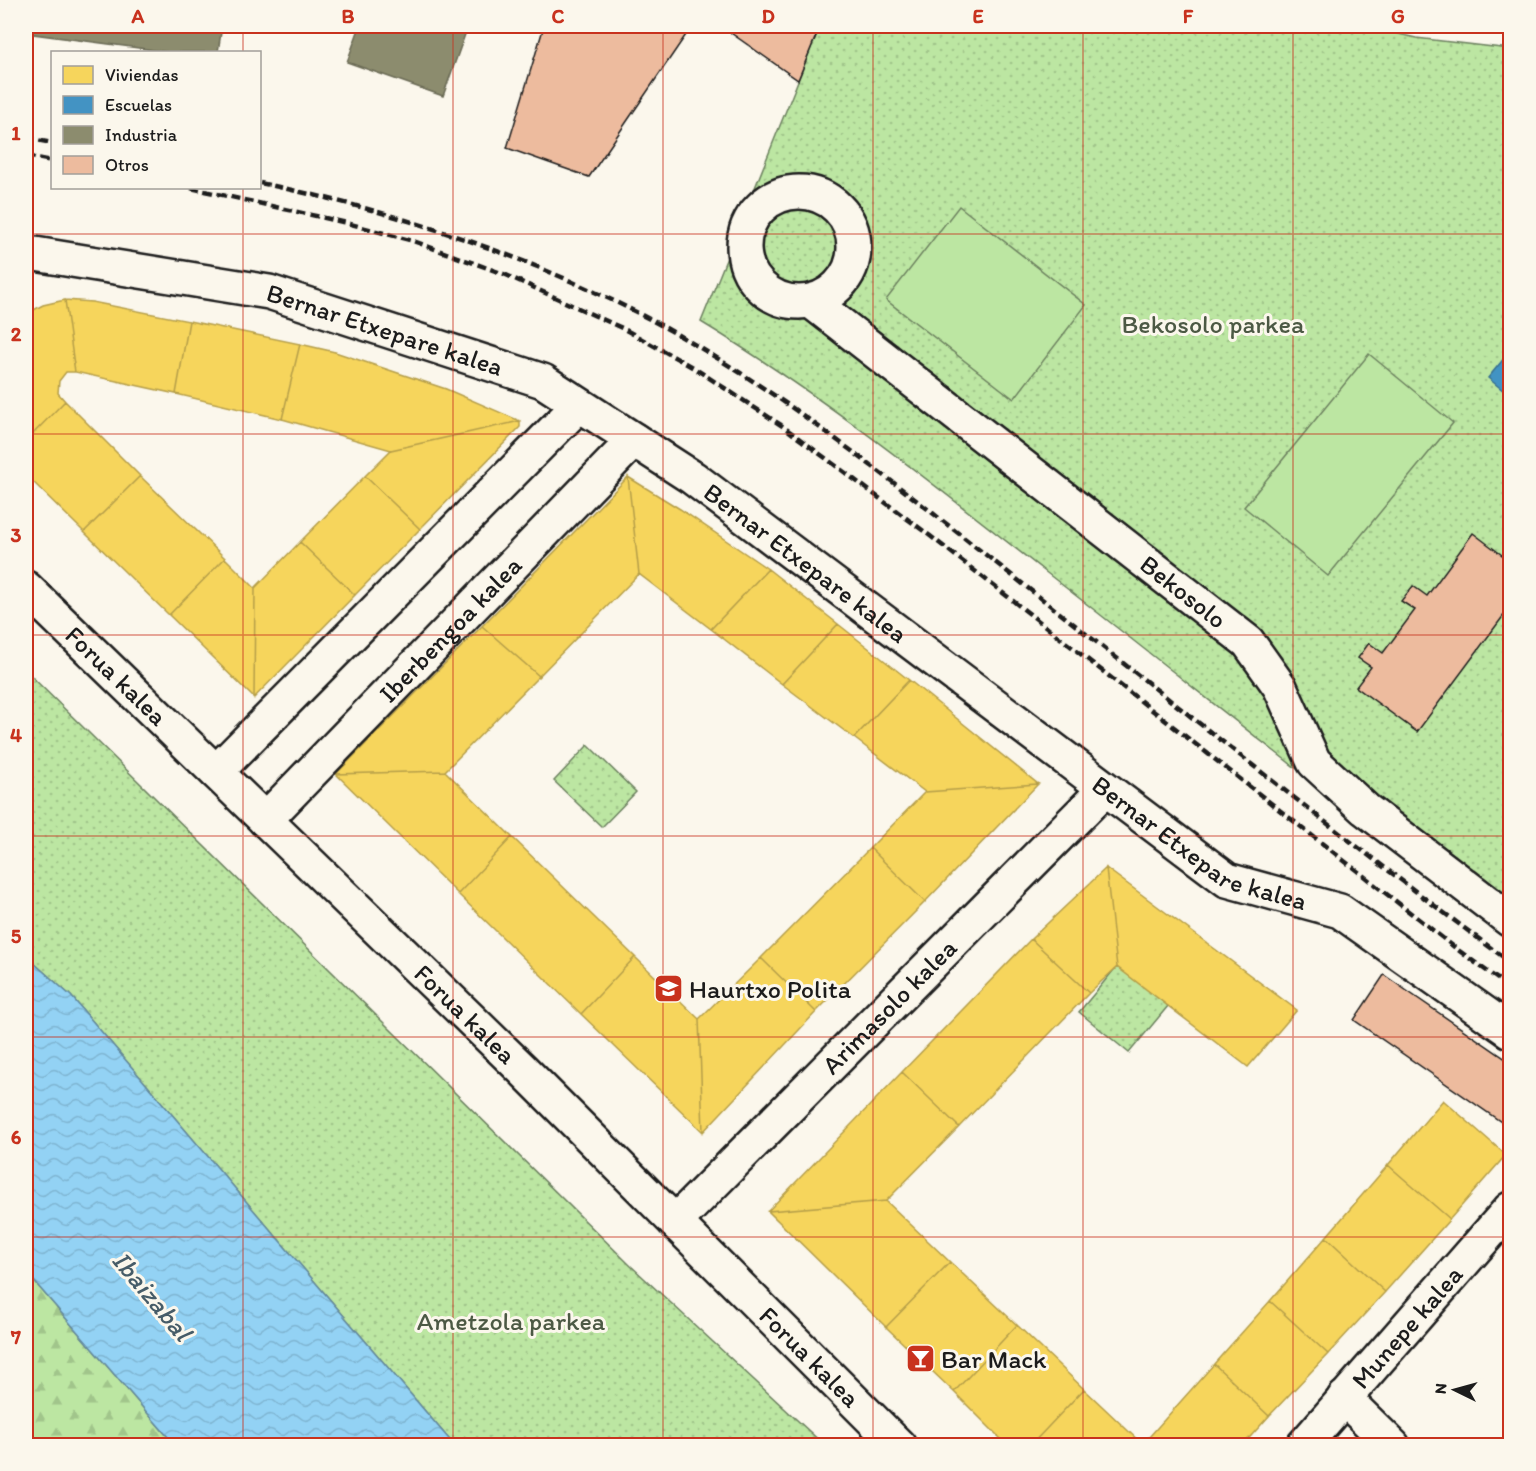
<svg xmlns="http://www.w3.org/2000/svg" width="1536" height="1471" viewBox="0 0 1536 1471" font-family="Itim,sans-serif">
  <defs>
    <pattern id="grass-dots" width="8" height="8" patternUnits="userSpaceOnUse" patternTransform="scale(1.5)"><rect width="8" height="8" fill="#bce6a2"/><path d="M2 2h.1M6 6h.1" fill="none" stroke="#a1c58b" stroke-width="1.8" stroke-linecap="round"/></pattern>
    <pattern id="forest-firs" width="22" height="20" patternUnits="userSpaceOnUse" patternTransform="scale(1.5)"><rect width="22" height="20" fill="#bce6a2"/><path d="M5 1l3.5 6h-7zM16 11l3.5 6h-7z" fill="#a1c58b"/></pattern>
    <pattern id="water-waves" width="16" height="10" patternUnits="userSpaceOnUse" patternTransform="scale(1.5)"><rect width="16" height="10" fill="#93d2f4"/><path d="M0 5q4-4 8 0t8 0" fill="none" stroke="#7eb4d1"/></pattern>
  </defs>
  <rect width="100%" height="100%" fill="#fbf7ec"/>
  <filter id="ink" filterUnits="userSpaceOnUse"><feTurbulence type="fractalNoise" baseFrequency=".0167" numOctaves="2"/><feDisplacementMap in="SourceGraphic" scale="12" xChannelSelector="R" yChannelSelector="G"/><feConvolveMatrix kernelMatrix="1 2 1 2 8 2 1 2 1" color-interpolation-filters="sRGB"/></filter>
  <g filter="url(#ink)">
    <!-- grass -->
    <path fill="url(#grass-dots)" stroke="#6c815f" stroke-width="1.5" d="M 820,26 L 1364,26 L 1416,38 L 1510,49 L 1510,932 C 1352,815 1199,691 1043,570 C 932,483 822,395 701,322 Z
      M 26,671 L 631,1266 L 824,1445 L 454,1445 L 71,996 L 26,956 Z
      M 588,745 L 636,792 L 602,827 L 554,781 Z
      M 1118,965 L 1168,1006 L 1129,1053 L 1079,1012 Z"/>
    <!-- forest -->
    <path fill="url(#forest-firs)" stroke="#6c815f" stroke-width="1.5" d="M 26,1272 L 175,1445 L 26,1445 Z"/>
    <!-- pitch -->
    <path fill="#bce6a2" stroke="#6c815f" stroke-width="1.5" d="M 959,206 L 1086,305 L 1014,399 L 886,300 Z
      M 1369,354 L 1453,423 L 1328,576 L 1244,507 Z"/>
    <!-- water -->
    <path fill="url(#water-waves)" stroke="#63899e" stroke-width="1.5" d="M 26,956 L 71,996 L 454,1445 L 175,1445 L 26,1272 Z"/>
    <!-- homes -->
    <path fill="#f6d55c" stroke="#b59e49" stroke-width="1.5" d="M 65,300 L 75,372 L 66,372 L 59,381 L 58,393 L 65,401 L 26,441 L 26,314 L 43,305 Z
      M 65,300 L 92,302 L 189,321 L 176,394 L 75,372 Z
      M 189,321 L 300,344 L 282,419 L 176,394 Z
      M 300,344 L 335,352 L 446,389 L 520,421 L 391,450 L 282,419 Z
      M 65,401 L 140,476 L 84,532 L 26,475 L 26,441 Z
      M 520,421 L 520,427 L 420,529 L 365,476 L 391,450 Z
      M 140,476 L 225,558 L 169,615 L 84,532 Z
      M 365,476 L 420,529 L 355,595 L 300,542 Z
      M 628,477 L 680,509 L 768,569 L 711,629 L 639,574 Z
      M 628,477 L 639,574 L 539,676 L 482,626 Z
      M 300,542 L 355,595 L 254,698 L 255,588 Z
      M 225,558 L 255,588 L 254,698 L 169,615 Z
      M 768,569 L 838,624 L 782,684 L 711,629 Z
      M 838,624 L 909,680 L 854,738 L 782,684 Z
      M 482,626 L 539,676 L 445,771 L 336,774 Z
      M 909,680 L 1038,784 L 925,792 L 854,738 Z
      M 445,771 L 512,837 L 458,894 L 336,774 Z
      M 1038,784 L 925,902 L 870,848 L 925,792 Z
      M 512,837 L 635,957 L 581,1014 L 458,894 Z
      M 870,848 L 925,902 L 816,1012 L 761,958 Z
      M 1106,868 L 1297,1010 L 1248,1067 L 1117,967 Z
      M 1106,868 L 1117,967 L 1089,993 L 1031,939 Z
      M 1031,939 L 1089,993 L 959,1127 L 902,1072 Z
      M 635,957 L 699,1019 L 703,1132 L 581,1014 Z
      M 761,958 L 816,1012 L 703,1132 L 699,1019 Z
      M 902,1072 L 959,1127 L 886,1201 L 768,1211 Z
      M 1443,1100 L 1506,1155 L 1450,1219 L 1388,1165 Z
      M 1388,1165 L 1450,1219 L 1385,1292 L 1326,1237 Z
      M 886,1201 L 950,1262 L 886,1327 L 768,1211 Z
      M 1326,1237 L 1385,1292 L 1328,1354 L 1270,1301 Z
      M 950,1262 L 1017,1325 L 954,1392 L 886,1327 Z
      M 1270,1301 L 1328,1354 L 1269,1416 L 1214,1364 Z
      M 1017,1325 L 1084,1389 L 1030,1446 L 1008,1446 L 954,1392 Z
      M 1214,1364 L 1269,1416 L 1242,1446 L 1141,1446 Z
      M 1084,1389 L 1141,1443 L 1141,1446 L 1030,1446 Z"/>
    <!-- schools -->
    <path fill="#4393c3" stroke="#376f91" stroke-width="1.5" d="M 1510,351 L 1510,396 L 1488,378 Z"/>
    <!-- industry -->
    <path fill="#8c8c6e" stroke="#6a6a55" stroke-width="1.5" d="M 26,26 L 222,26 L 218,52 L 169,52 L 26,33 Z
      M 360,26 L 468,26 L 443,96 L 347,62 Z"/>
    <!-- building -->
    <path fill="#edbb9e" stroke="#1c1c1c" stroke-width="1.5" d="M 544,26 L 692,26 L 589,177 L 507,148 Z
      M 721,26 L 820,26 L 798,80 Z
      M 1473,533 L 1510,561 L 1510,607 L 1417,732 L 1356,687 L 1371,667 L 1358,658 L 1369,643 L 1383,653 L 1415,610 L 1401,601 L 1413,586 L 1427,596 Z
      M 1384,975 L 1510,1062 L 1510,1128 L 1354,1020 Z"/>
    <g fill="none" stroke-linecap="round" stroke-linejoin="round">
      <defs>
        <g id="street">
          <circle cx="799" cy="247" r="55"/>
          <path id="s1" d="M 26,256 L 35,254 L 269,292 L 543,381 L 693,478 L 1227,880 L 1340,911 L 1510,1031"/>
          <path id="s2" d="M 812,302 L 1248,642 L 1280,687 L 1314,762 L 1365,809 L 1510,920"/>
          <path id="s3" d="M 26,588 L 522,1069 L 899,1446"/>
          <path d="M 216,772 L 578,406"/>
          <path id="s4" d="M 265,820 L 634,440"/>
          <path id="s5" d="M 675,1222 L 1105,789"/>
          <path d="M 1344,1398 L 1393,1446"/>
          <path id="s6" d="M 1303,1446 L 1510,1209"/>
        </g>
      </defs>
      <!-- street casing -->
      <use href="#street" stroke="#1c1c1c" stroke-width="38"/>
      <!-- street -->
      <use href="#street" stroke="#fbf7ec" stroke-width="33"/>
      <!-- rail -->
      <path stroke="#1c1c1c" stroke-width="4.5" stroke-dasharray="9 4.5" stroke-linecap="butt" d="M 26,138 L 52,143
        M 26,156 L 52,161
        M 260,183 C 390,210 515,251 634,311 C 769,380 894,483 1014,577 C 1178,706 1342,838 1510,962
        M 191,188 L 347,223 L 413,241 L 504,274 L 624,329 L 694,368 L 781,425 L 929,535 L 1458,950 L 1510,988"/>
    </g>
  </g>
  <!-- grid -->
  <path fill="none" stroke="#c8321e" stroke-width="1.5" stroke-opacity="0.55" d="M 243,26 L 243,52M 453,26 L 453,1446M 663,26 L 663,1446M 873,26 L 873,1446M 1083,26 L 1083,1446M 1293,26 L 1293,1446M 243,188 L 243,1446M 26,234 L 1510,234M 26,434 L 1510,434M 26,635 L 1510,635M 26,836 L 1510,836M 26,1037 L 1510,1037M 26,1237 L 1510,1237"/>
  <!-- icons -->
  <defs>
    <symbol id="school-square" viewBox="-11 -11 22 22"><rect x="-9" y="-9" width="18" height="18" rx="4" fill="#c8321e" stroke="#fbf7ec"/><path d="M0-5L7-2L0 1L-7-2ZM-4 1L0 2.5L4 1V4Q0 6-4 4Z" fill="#fff"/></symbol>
    <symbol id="bar-square" viewBox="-11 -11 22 22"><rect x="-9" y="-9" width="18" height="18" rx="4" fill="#c8321e" stroke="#fbf7ec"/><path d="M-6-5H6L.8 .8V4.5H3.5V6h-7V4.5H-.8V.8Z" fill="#fff"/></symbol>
  </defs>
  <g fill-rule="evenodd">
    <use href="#school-square" x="652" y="972" width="33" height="33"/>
    <use href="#bar-square" x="904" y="1342" width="33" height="33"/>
  </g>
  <g text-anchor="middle" stroke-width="6" stroke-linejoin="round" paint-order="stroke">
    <!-- park labels -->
    <g font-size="26" fill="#4c5944" stroke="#fbf7ec">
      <text x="1213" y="333">Bekosolo parkea</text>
      <text x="511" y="1330">Ametzola parkea</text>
    </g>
    <!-- street labels -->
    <g font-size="26" fill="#1c1c1c" stroke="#fbf7ec">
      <text dy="9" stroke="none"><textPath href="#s1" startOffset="368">Bernar Etxepare kalea</textPath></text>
      <text dy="9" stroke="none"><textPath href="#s1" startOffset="854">Bernar Etxepare kalea</textPath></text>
      <text dy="9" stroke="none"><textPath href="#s2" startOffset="471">Bekosolo</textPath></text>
      <text dy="9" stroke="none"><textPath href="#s4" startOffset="266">Iberbengoa kalea</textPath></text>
      <text dy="9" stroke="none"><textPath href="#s3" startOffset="126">Forua kalea</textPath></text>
      <text dy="9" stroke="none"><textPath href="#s1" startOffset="1340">Bernar Etxepare kalea</textPath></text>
      <text dy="9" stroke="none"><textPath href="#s5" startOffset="304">Arimasolo kalea</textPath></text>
      <text dy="9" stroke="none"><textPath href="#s3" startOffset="612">Forua kalea</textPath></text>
      <text dy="9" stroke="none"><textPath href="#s6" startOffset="158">Munepe kalea</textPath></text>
      <text dy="9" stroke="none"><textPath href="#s3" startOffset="1098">Forua kalea</textPath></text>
    </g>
    <!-- poi labels -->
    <g font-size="26" fill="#1c1c1c" stroke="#fbf7ec" text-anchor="start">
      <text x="689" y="998">Haurtxo Polita</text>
      <text x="941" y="1368">Bar Mack</text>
    </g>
    <!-- water labels -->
    <g font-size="27" font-style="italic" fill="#465c68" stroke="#fbf7ec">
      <text transform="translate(152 1296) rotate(50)" y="9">Ibaizabal</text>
    </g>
  </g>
  <!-- margin -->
  <rect width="1536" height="1471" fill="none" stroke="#fbf7ec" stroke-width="66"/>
  <!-- legend -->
  <rect x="51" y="51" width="210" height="138" fill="#fbf7ec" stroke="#a29f99" stroke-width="1.5"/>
  <rect x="63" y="66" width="30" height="18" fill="#f6d55c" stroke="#a29f99" stroke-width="1.5"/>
  <text x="105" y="81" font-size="18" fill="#1c1c1c">Viviendas</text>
  <rect x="63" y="96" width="30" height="18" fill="#4393c3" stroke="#a29f99" stroke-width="1.5"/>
  <text x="105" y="111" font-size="18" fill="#1c1c1c">Escuelas</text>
  <rect x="63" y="126" width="30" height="18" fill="#8c8c6e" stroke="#a29f99" stroke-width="1.5"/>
  <text x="105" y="141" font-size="18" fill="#1c1c1c">Industria</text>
  <rect x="63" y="156" width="30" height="18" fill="#edbb9e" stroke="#a29f99" stroke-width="1.5"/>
  <text x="105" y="171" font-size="18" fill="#1c1c1c">Otros</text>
  <!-- north arrow -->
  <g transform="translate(1455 1390) rotate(275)" stroke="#fbf7ec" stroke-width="4.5" paint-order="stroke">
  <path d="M0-4.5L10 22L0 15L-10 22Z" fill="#1c1c1c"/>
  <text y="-9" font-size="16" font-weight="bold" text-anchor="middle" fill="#1c1c1c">N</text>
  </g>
  <rect x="33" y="33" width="1470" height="1405" fill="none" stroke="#c8321e" stroke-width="2"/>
  <g font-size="20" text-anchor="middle" font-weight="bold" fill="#c8321e">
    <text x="138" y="23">A</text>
    <text x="348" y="23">B</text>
    <text x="558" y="23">C</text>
    <text x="768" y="23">D</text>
    <text x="978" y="23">E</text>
    <text x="1188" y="23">F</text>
    <text x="1398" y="23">G</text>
    <text x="16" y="140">1</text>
    <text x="16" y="341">2</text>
    <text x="16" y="542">3</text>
    <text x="16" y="742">4</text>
    <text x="16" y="943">5</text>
    <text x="16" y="1144">6</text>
    <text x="16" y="1344">7</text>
  </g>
</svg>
